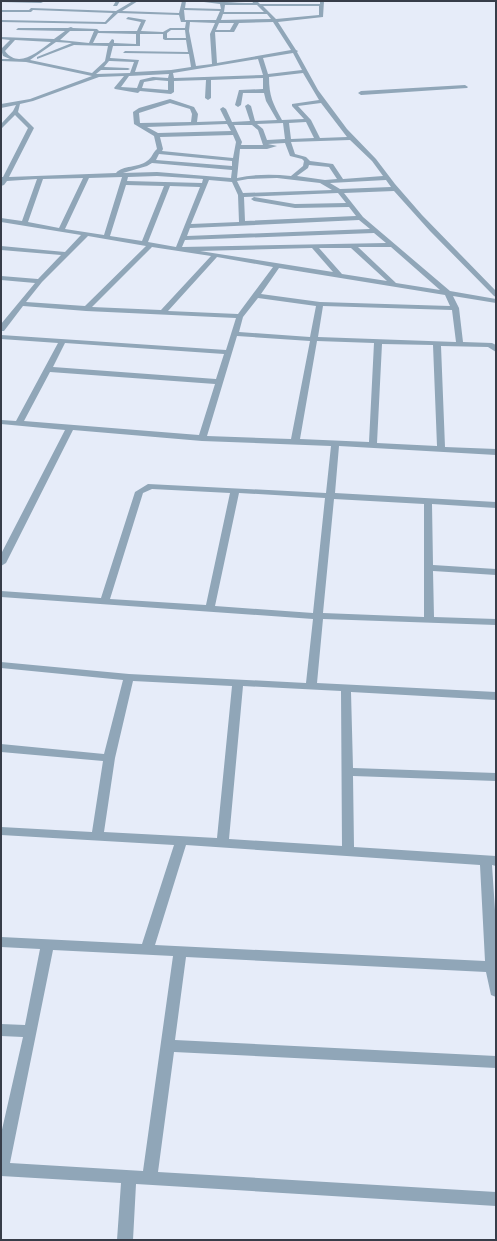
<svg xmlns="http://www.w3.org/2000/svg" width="497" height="1241" viewBox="0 0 497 1241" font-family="Lora,serif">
  <rect width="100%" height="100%" fill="#e6ecf9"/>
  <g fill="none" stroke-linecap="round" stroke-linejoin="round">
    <!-- minor -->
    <path fill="#90a6b8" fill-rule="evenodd" d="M 1,1 L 42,1 L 43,2 L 41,3 L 1,2 Z
      M 116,1 L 120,1 L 117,6 L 113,6 Z
      M 133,1 L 138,1 L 122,11 L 179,13 L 182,1 L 186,1 L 185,8 L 221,9 L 220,4 L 196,1 C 217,1 232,3 253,3 L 252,1 L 257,1 L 260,4 L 320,4 L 320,1 L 324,1 L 323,17 L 278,22 L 296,50 L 298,51 L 297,52 L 318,90 L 347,129 L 376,159 L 395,184 L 422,215 L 496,291 L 496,297 L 494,296 L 430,231 L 394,191 L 344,193 L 363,217 L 450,291 L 496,299 L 496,303 L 453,296 L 459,308 L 463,342 L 492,343 L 496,345 L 496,352 L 488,347 L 441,346 L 445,447 L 496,449 L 496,455 L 339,446 L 335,493 L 496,502 L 496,508 L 432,504 L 433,565 L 496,569 L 496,575 L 433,571 L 434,617 L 496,619 L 496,625 L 323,619 L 317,683 L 496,692 L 496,700 L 351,692 L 353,768 L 496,773 L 496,781 L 353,776 L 354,847 L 496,856 L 496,866 L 492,865 L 496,925 L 496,997 L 491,995 L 486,972 L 186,957 L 175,1040 L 496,1056 L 496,1068 L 174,1052 L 158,1172 L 496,1192 L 496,1206 L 136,1184 L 133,1240 L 117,1240 L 121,1183 L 1,1176 L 1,1134 L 23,1037 L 1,1036 L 1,1024 L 25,1025 L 40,949 L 1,947 L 1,937 L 142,944 L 174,845 L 1,835 L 1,827 L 92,832 L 103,761 L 1,752 L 1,744 L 104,754 L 123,680 L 1,668 L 1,662 L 129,674 L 306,683 L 313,619 L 1,597 L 1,591 L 101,598 L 135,492 L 148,484 L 326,493 L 331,446 L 202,441 L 73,430 L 6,563 L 1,566 L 1,554 L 65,430 L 1,424 L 1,420 L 16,421 L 58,343 L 1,339 L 1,335 L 226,350 L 236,318 L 86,311 L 23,306 L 4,331 L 1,331 L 1,324 L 35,283 L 1,280 L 1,276 L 38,279 L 61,255 L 1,250 L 1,246 L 65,252 L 81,235 L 1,222 L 1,218 L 22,221 L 37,179 L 7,181 L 4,185 L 1,186 L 1,177 L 3,177 L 28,128 L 15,115 L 1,129 L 1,124 L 13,111 L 16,105 L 1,108 L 1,104 L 30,99 L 92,76 L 26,62 L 1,61 L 1,59 L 10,59 L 3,56 L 1,49 L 10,40 L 1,39 L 1,37 L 54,39 L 65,31 L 16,30 L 18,28 L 68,28 L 71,27 L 73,28 L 97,29 L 99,31 L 137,31 L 141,22 L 126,19 L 128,17 L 146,20 L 141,31 L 163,32 L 170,28 L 185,28 L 186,22 L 181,22 L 179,15 L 118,13 L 106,24 L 1,22 L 1,20 L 105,22 L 113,13 L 33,10 L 31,12 L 1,12 L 1,10 L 29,10 L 31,8 L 116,11 ZM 225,5 L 257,5 L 264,12 L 224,12 ZM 263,6 L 319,6 L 319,15 L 276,19 ZM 184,10 L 220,11 L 216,20 L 185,20 ZM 223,14 L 267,14 L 271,19 L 221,20 ZM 190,22 L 215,23 L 210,34 L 212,64 L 196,66 L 189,31 ZM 273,22 L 291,50 L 217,63 L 215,32 L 234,32 L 239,23 ZM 219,23 L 234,23 L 230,30 L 216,30 ZM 171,30 L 185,30 L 186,38 L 167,38 L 167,33 ZM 70,31 L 94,31 L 89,43 L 60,40 ZM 98,33 L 136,34 L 136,44 L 114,43 L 114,40 L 112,39 L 109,43 L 93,43 ZM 140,34 L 163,34 L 163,39 L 165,40 L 186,40 L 188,52 L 125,51 L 123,53 L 189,54 L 191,67 L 171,70 L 135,72 L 139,60 L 110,58 L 113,46 L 140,46 ZM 15,40 L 51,42 C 38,52 18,69 5,51 ZM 56,42 L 72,43 L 37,57 L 37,59 L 74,45 L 108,46 L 105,61 L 92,73 L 30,60 ZM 293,53 L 302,70 L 268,74 L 263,58 ZM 258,59 L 263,75 L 174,78 L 173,73 ZM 109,61 L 110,61 L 134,62 L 130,73 L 96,74 L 101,70 L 128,70 L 130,69 L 128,68 L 104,67 ZM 303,73 L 319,100 L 292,104 L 292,106 L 304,119 L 282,120 C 273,104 269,96 269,77 ZM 169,74 L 168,78 L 153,77 L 140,80 L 137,88 L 121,87 L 129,76 ZM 124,76 L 114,88 L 115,89 L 138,93 L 140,91 L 171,94 L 174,92 L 174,81 L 206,80 L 205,98 L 208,100 L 211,98 L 211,80 L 263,78 L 263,89 L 239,90 L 235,105 L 238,107 L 241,105 L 243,93 L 264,93 L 266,101 L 277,120 L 255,121 L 251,106 L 248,104 L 245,106 L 250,121 L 232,122 L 226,109 L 223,107 L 220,109 L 226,121 L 197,122 L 198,114 L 194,107 L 170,99 L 139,108 L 133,112 L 134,124 L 154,136 L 157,149 C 153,152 152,158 147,161 C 138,168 123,165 116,173 L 9,177 L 34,128 L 18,112 L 20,104 L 33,101 L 99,77 ZM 156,80 L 168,81 L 168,90 L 142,88 L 144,82 ZM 170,103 L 190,109 L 192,114 L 191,122 L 140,123 L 139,113 ZM 321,103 L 347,137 L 320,138 L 311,120 L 298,106 ZM 306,122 L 314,138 L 291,139 L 289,123 ZM 283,123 L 285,139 L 267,140 L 263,129 L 257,124 ZM 227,124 L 231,131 L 158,133 L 147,127 ZM 234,125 L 252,125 L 258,130 L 263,145 L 241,145 L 242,142 ZM 233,135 L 236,142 L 233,158 L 162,151 L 163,149 L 160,137 ZM 350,140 L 372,161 L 383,176 L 343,179 L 333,164 L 310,161 L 306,157 L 295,154 L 291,142 ZM 285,143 L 290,156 L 302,159 L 304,161 L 303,166 L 291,176 C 273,174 255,174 237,178 L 240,149 L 267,149 L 277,146 L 268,144 ZM 159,154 L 232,161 L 232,166 L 156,160 ZM 152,163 L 232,170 L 231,178 L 157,172 L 123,173 L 147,166 ZM 309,165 L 329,167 L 337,179 L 325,180 L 297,176 L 308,168 ZM 157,176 L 203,179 L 202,183 L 127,181 L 128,177 ZM 122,177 L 104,235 L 65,229 L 89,178 ZM 83,178 L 59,228 L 28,222 L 43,179 ZM 277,178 L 320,183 L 332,190 L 243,193 L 237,181 L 248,179 ZM 209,180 L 232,182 L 238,195 L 239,222 L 191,224 ZM 386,180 L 391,187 L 340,189 L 330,183 ZM 126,185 L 164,186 L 142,241 L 110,236 ZM 170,186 L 200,187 L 176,247 L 148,242 ZM 338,193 L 346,203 L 295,204 L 254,197 L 251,199 L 254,201 L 295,208 L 349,207 L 356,216 L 245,221 L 244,197 ZM 359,220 L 370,229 L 187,236 L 190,228 ZM 374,233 L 386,243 L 182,247 L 185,240 ZM 88,236 L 146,246 L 85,306 L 26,302 L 42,282 ZM 152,247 L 211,256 L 161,310 L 92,307 ZM 358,247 L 391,247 L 440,290 L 396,283 ZM 312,248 L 333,272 L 200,251 ZM 319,248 L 351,248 L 387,281 L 342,274 ZM 217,257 L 273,267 L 238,314 L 168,311 ZM 279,268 L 445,295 L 450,306 L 320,302 L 261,294 ZM 258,298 L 316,306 L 310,337 L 239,332 L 243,317 ZM 323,306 L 452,310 L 456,342 L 318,337 ZM 237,336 L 310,341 L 291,439 L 207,436 ZM 317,341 L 374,343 L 369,442 L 300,439 ZM 65,343 L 224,354 L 216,379 L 53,367 ZM 382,344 L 433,345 L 437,446 L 377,443 ZM 50,372 L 215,384 L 199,435 L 24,421 ZM 152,489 L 230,493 L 206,605 L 110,599 L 143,493 ZM 239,493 L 325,498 L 313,613 L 215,606 ZM 334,499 L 424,504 L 424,617 L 323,613 ZM 133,681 L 232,686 L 217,838 L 104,832 L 115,758 ZM 243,686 L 341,691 L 342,846 L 229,839 ZM 186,845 L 480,865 L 485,961 L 155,945 ZM 53,950 L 173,956 L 143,1171 L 10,1163 Z
      M 465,85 L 468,87 L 467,88 L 361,95 L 358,93 L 361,91 Z"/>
  </g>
  <!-- border -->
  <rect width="497" height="1241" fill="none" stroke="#373d49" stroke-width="4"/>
</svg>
